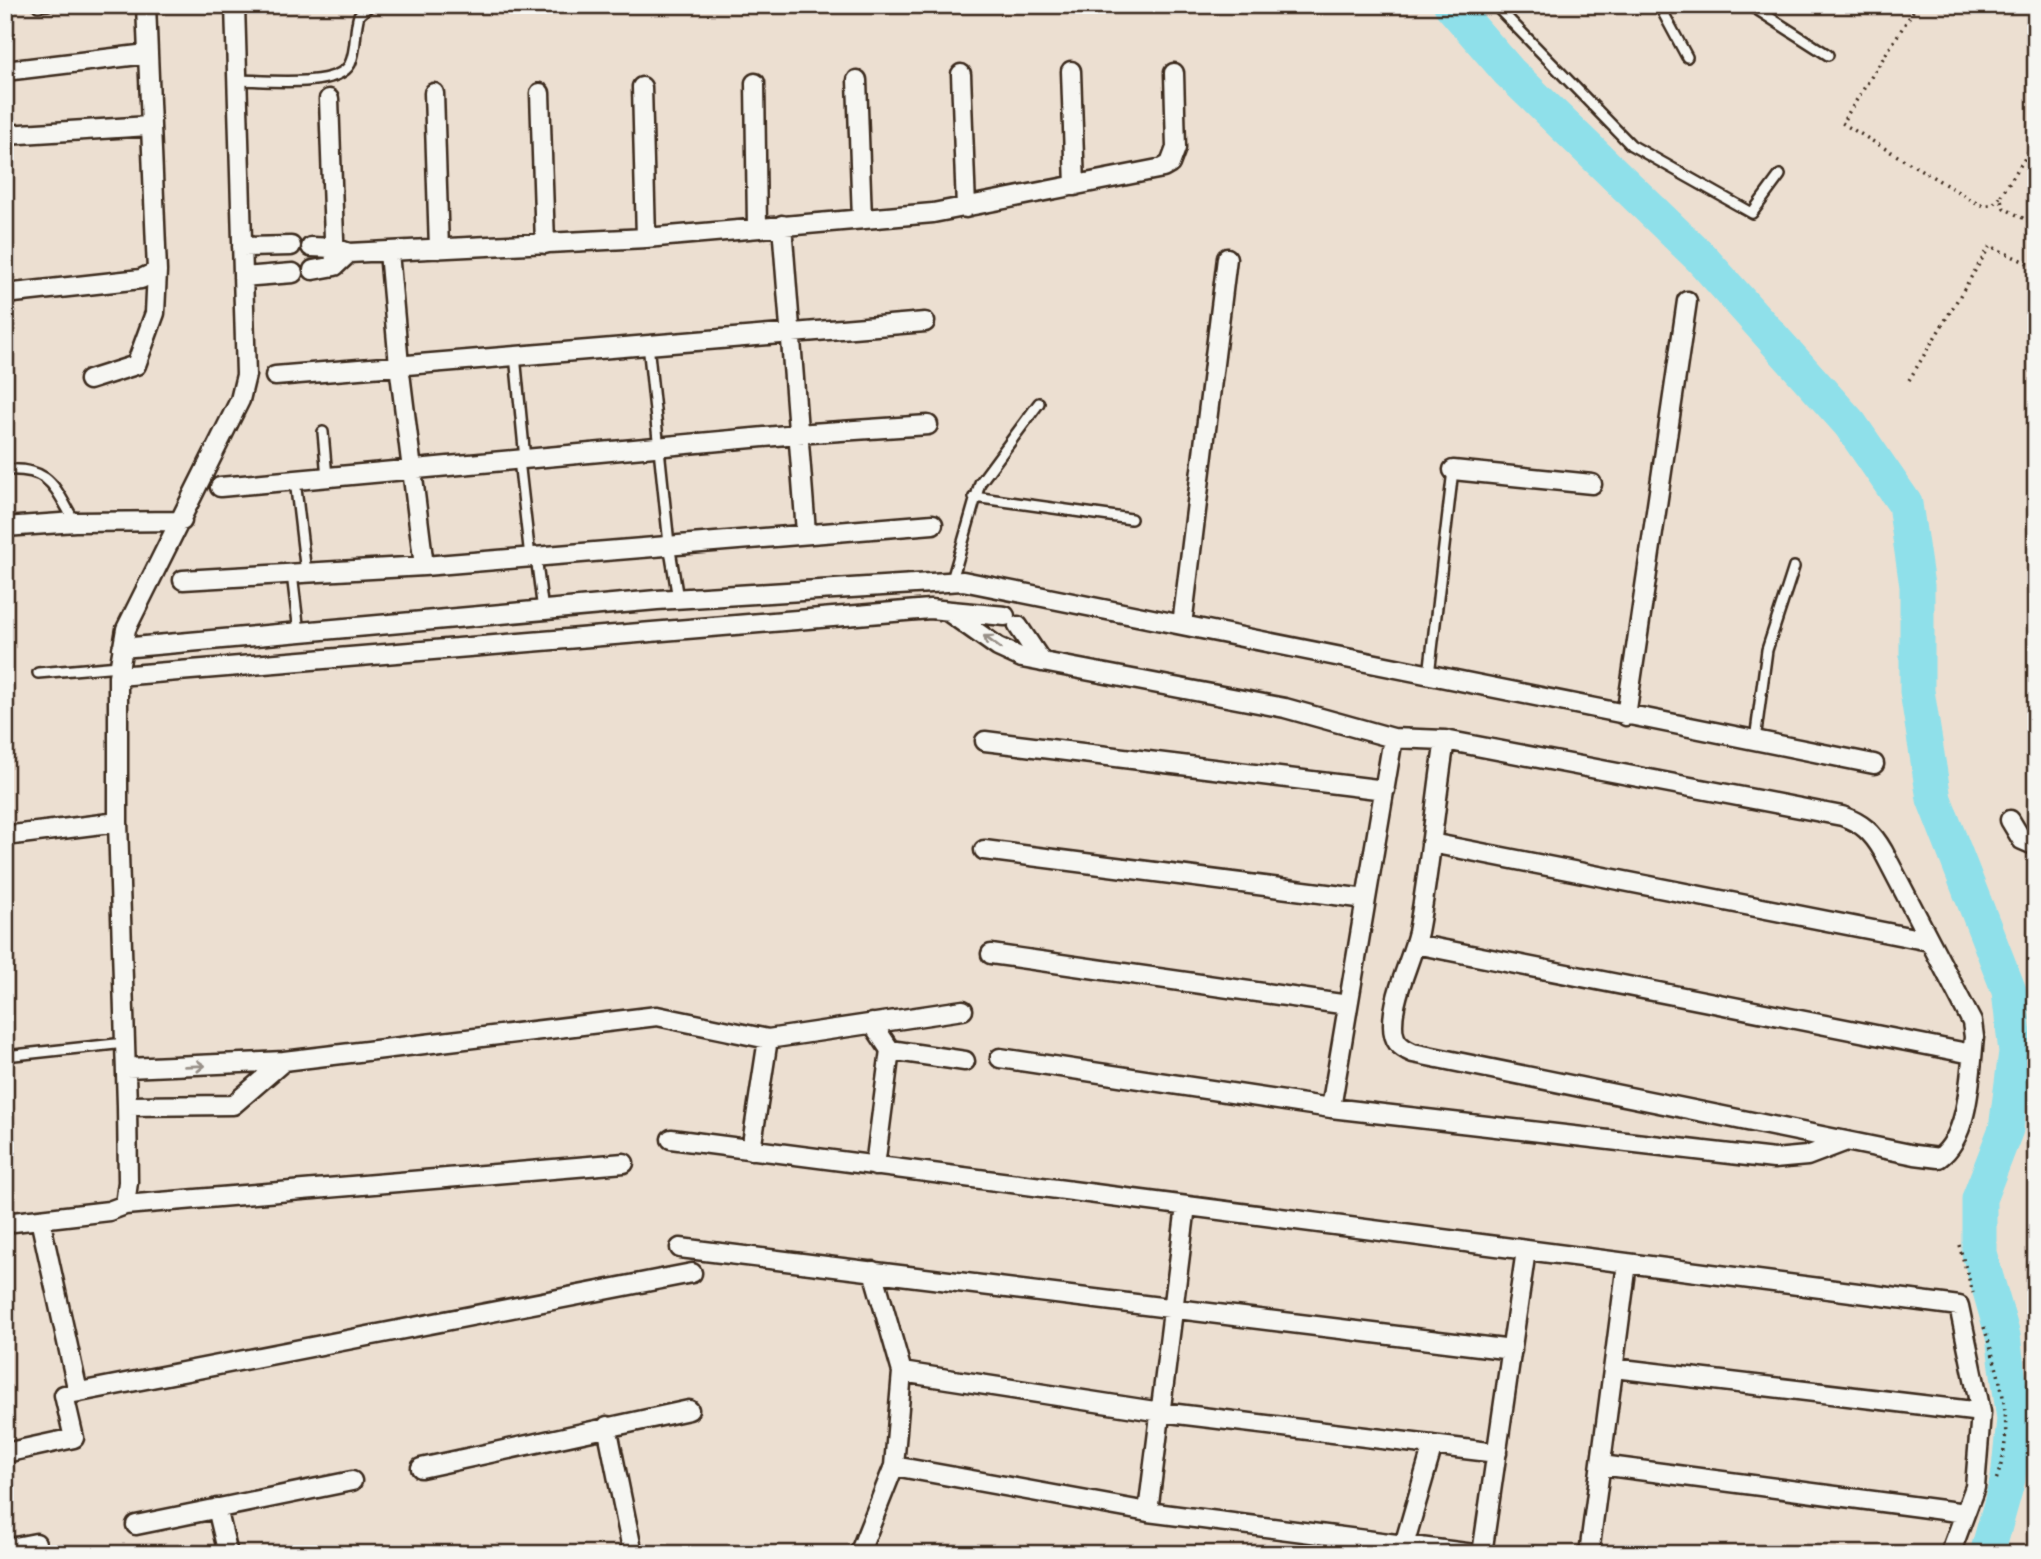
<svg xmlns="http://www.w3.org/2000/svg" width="2041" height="1559" viewBox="0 0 2041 1559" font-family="Caveat,sans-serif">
  <rect width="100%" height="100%" fill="#ecdfd1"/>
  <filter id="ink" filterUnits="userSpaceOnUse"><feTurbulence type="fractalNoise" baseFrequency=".0143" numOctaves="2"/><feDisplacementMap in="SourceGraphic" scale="14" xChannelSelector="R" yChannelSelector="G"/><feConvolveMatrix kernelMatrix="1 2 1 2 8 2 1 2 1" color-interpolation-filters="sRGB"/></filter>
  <g filter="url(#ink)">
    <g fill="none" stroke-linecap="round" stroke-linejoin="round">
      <!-- river -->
      <path stroke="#8fe0ea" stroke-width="35" d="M 1451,5 L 1509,72 L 1702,259 L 1850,424 L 1905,504 L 1917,586 L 1917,691 L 1934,799 L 2009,991 L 2016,1052 L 2006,1129 L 1979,1199 L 1979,1253 L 2003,1336 L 2014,1419 L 2008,1479 L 1987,1554"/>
      <defs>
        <path id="service" d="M 1495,5 L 1631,145 L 1752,213 L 1780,175
          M 1659,5 L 1687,57
          M 1750,5 L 1828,55
          M 38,6 L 48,5
          M 236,80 C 262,80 337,89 350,64 C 357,49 354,31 359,15 L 370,5
          M 648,344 L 669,544 L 678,599
          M 515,355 L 525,459
          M 323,432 L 327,477
          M 519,460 L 530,557
          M 5,470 C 51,467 54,487 75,522
          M 295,480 L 306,573
          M 974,497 L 1131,519
          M 536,556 L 543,611
          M 292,574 L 299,632
          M 952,580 L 980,483 L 1039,403
          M 38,673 L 119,666
          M 1429,675 L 1453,470
          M 1755,740 L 1767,650 L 1794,567
          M 5,1056 L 125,1043"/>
        <path id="minor" d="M 5,71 L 147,54
          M 1071,71 L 1075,186
          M 961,74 L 966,208
          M 857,80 L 862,219
          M 755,83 L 757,227
          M 642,87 L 646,238
          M 434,93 L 439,249
          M 540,93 L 545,244
          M 329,99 L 335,266
          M 5,135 L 149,126
          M 782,225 L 806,532
          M 242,247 L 291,246
          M 311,247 L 335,248 L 349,253 L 335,266 L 313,270
          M 389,252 L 399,365 L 424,566
          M 349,253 L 646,238 L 933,213 L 1163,168 L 1170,164 L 1176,148 L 1174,73
          M 243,277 L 293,273
          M 5,294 L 141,279 L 157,271
          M 275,376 L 925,322
          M 89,380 L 136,365 L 155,313 L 157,271 L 146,5
          M 1453,470 L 1592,484
          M 220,487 L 797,434 L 928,425
          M 5,527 L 75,522 L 182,521
          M 183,580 L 424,566 L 933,524
          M 947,611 L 998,647 L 1022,658 L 1285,708 L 1393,738 L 1445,740 L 1842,816 C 1862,823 1872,832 1883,851 L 1972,1022 L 1974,1037 C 1970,1074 1970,1136 1939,1158 L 1915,1155 L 1413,1053 C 1399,1047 1393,1041 1393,1025 C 1393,994 1411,962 1418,932 C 1430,868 1435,804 1445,740
          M 1182,625 L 1227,258
          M 1018,626 L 1042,662
          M 122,648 L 657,600 L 963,581 L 1874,764
          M 118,676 L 930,609 L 1005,616
          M 1626,716 L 1687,301
          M 985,741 L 1385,790
          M 2010,820 L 2022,840 L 2036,846
          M 5,836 L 118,822
          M 1431,843 L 1929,941
          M 984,850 L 1366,899
          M 1415,944 L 1972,1054
          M 991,954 L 1348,1005
          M 872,1023 L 890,1050 L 965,1061
          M 1000,1058 L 1331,1108 L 1774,1159 L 1807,1156 L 1844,1142
          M 284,1061 L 657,1016 L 768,1039 L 963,1010
          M 127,1068 L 284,1061 L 233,1105 L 127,1106
          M 1331,1108 L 1393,738
          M 671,1139 L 1959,1306 L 1981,1412 L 1975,1487 L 1950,1554
          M 751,1150 L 768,1039
          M 875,1166 L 890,1050
          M 125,1205 L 128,1182 L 127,1106 L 118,822 L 118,676 L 126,629 L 240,400 L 246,375 L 235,5
          M 1186,1206 L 1148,1512 L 1474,1554
          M 40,1219 L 78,1392
          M 5,1223 L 109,1211 L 125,1205 L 624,1163
          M 680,1248 L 1512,1350
          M 1614,1368 L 1981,1412
          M 902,1372 L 1161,1412 L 1497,1453
          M 607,1426 L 633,1554
          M 5,1453 L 74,1438 L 64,1395 L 692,1273
          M 1601,1465 L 1965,1513
          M 894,1466 L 1148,1512
          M 421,1468 L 689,1410
          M 217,1508 L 228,1554
          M 136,1525 L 352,1481
          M 1404,1545 L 1433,1445
          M 5,1549 L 36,1543
          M 859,1554 L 894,1466 L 902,1372 L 873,1271
          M 1482,1554 L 1526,1250
          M 1589,1554 L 1627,1263"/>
      </defs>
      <!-- service casing -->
      <use href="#service" stroke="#3b2a1e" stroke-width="14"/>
      <!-- minor casing -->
      <use href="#minor" stroke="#3b2a1e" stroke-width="23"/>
      <!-- path -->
      <path stroke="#3b2a1e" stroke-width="3.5" stroke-dasharray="2 5" stroke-linecap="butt" d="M 1917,5 L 1842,123 L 1980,205 L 1992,205 L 2000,197
        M 2036,141 L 2000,197 L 2004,208 L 2036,225
        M 1909,380 L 1990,246 L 2036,267
        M 2033,864 L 2030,871 L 2036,894
        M 1959,1245 L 1973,1293
        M 1984,1327 C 2001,1381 2017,1427 1995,1483"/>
      <!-- service -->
      <use href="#service" stroke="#f6f6f2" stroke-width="9"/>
      <!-- minor -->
      <use href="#minor" stroke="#f6f6f2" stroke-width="18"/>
    </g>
    <!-- one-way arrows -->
    <defs><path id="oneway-shaft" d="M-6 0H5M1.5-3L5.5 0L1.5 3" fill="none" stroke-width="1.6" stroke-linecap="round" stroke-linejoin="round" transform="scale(1.75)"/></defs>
    <g stroke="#989088">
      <use href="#oneway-shaft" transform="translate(992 642) rotate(-143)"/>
      <use href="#oneway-shaft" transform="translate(195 1066) rotate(-2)"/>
    </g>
  </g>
  <!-- margin -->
  <rect width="2041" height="1559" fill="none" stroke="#f6f6f2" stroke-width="28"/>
  <rect x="14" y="14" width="2013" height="1531" fill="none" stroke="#3b2a1e" stroke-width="2.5" filter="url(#ink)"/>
</svg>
